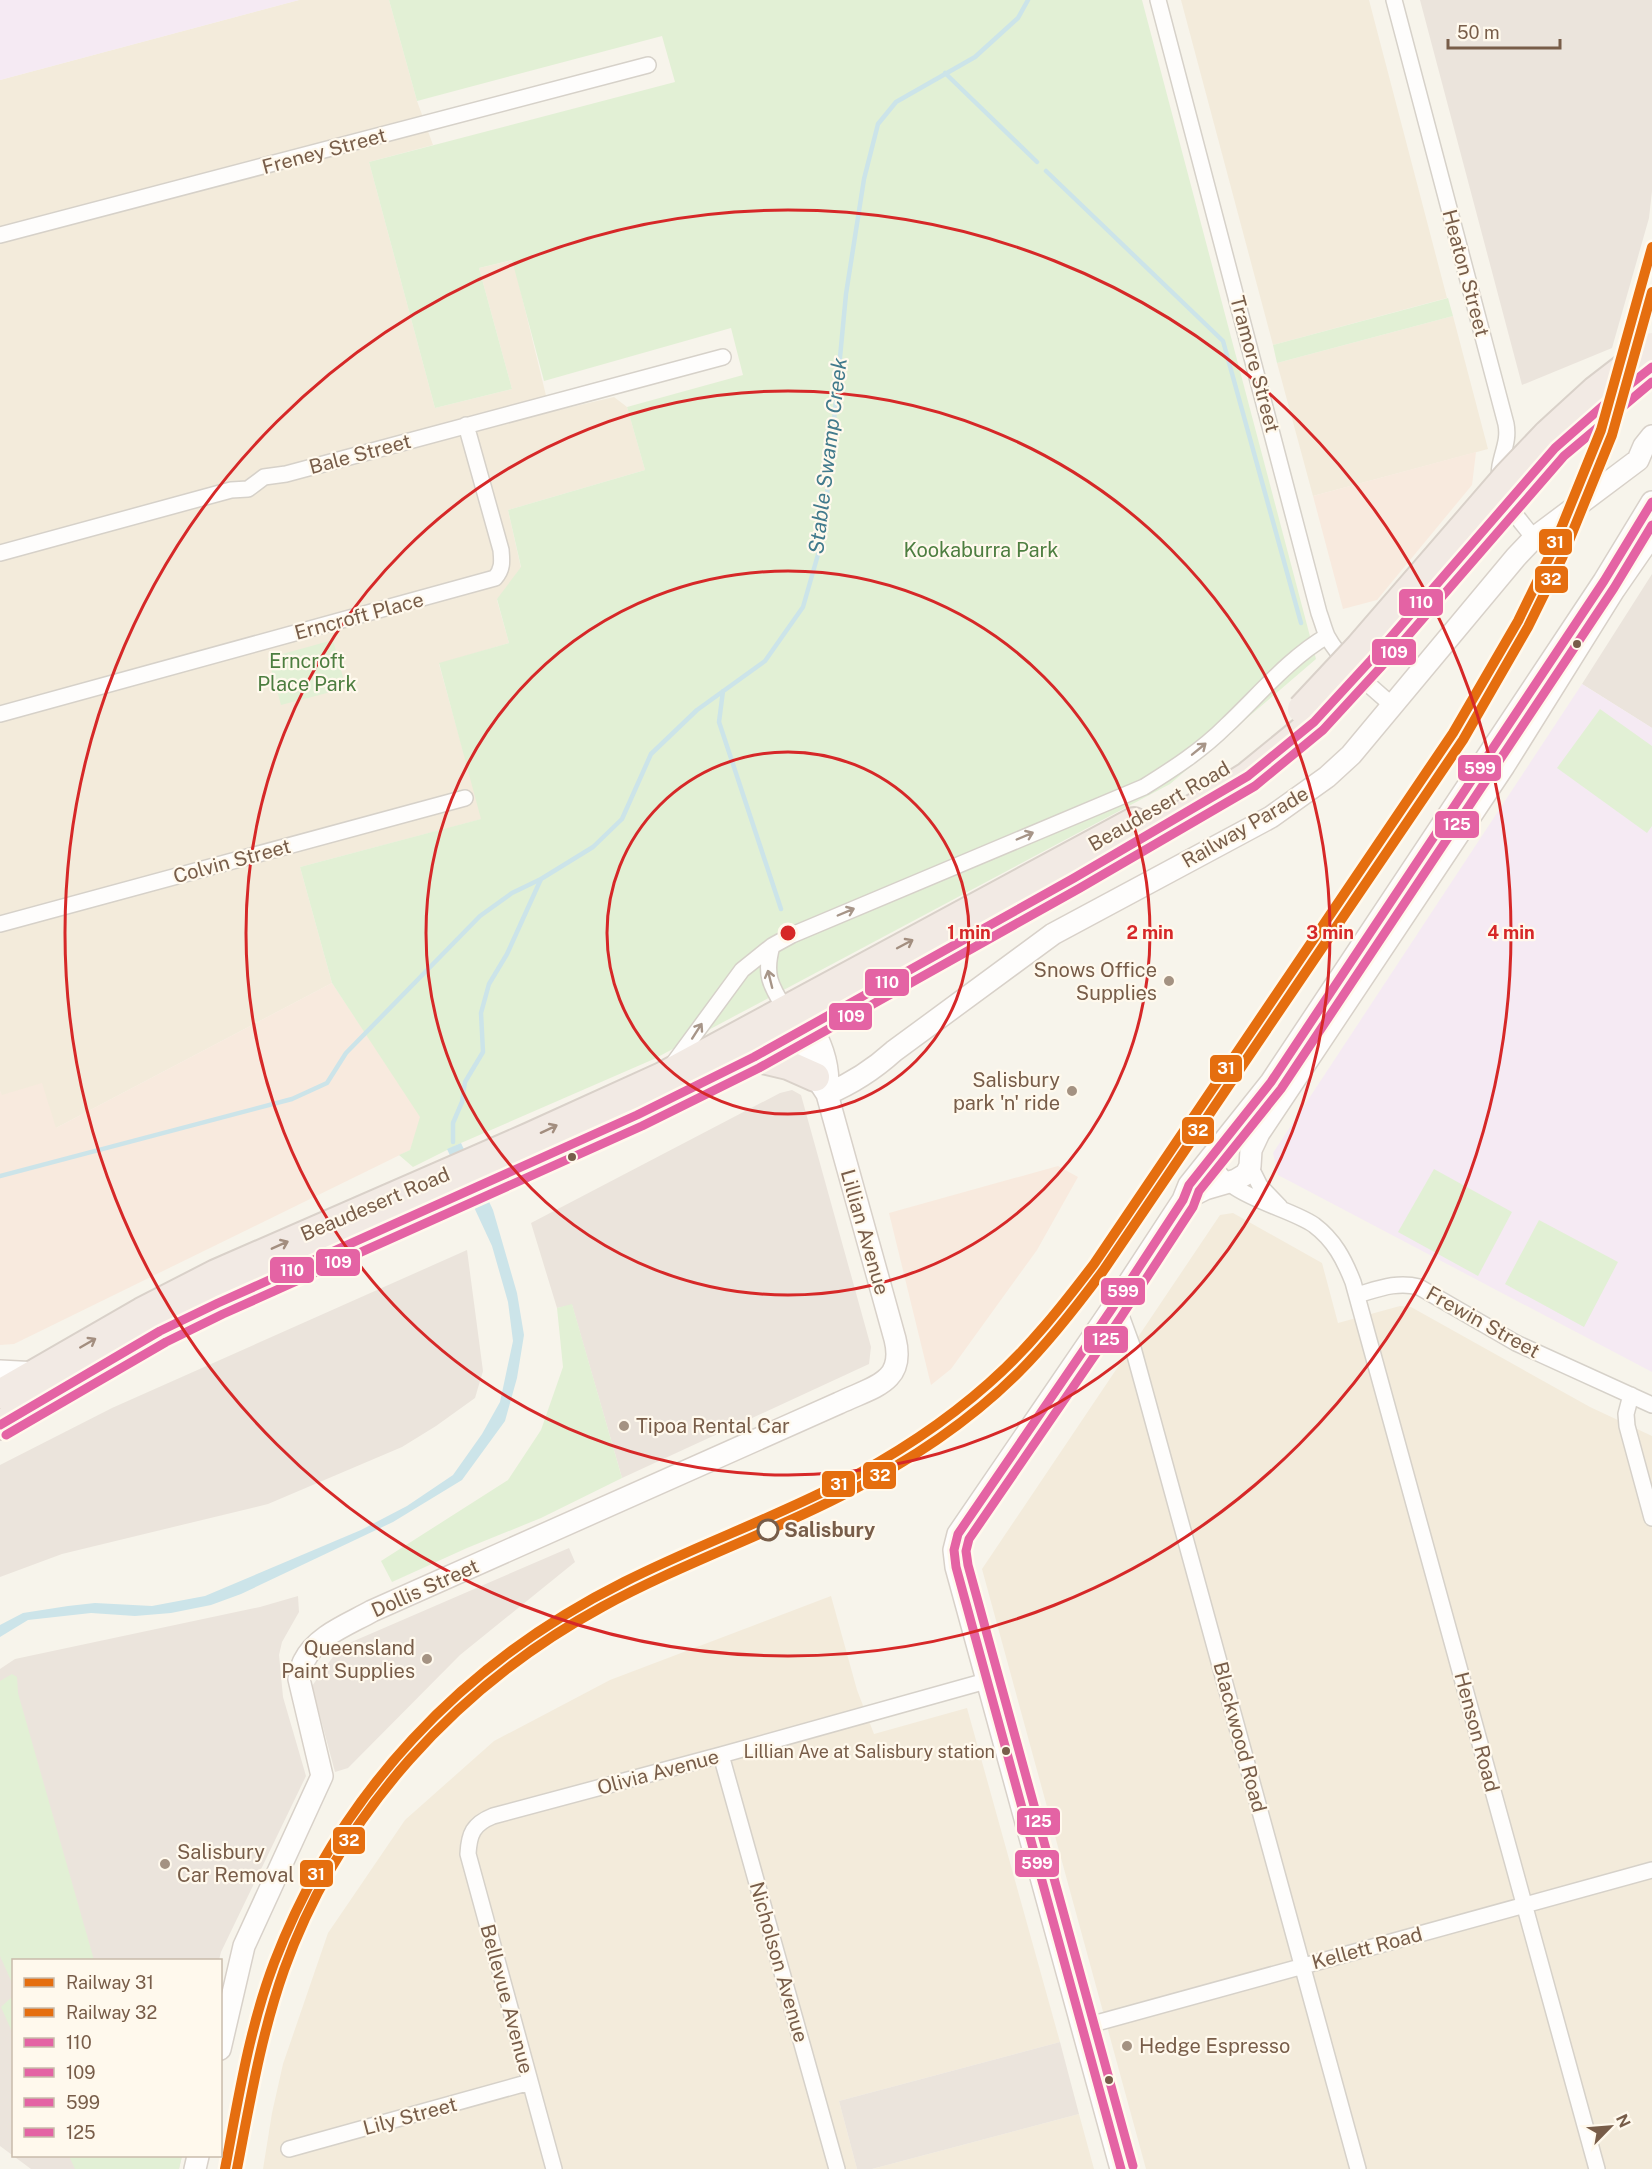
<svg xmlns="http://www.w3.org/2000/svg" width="1652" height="2169" viewBox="0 0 1652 2169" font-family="'Public Sans',sans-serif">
  <rect width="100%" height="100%" fill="#f7f4eb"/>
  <!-- residential -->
  <path fill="#f3ebdb" d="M 299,0 L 389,0 L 417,101 L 433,145 L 369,162 L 435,408 L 512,389 L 479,268 L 513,260 L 550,412 L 614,397 L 627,407 L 645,470 L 508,510 L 521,568 L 497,600 L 509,643 L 439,664 L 482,819 L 300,867 L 332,983 L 56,1128 L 1,1095 L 0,1091 L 0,80 Z
    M 1181,0 L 1369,0 L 1447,298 L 1273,345 Z
    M 1453,316 L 1488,449 L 1313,496 L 1277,363 Z
    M 1233,1213 L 1322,1263 L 1338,1323 L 1400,1306 L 1411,1307 L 1590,1407 L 1652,1436 L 1652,2169 L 1146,2169 L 982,1569 L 1220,1215 Z
    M 831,1596 L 857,1690 L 874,1734 L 967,1708 L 1060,2042 L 839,2101 L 857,2169 L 263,2169 L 272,2113 L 283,2064 L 328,1933 L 405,1820 L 494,1741 L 610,1680 Z
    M 1079,2114 L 1094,2169 L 872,2169 Z"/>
  <!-- commercial -->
  <path fill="#f8eade" d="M 1476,452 L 1472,485 L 1377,600 L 1343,609 L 1313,496 Z
    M 332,983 L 421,1117 L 410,1150 L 14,1344 L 0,1345 L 0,1091 L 2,1095 L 42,1083 L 56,1128 Z
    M 1058,1166 L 1078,1177 L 1037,1250 L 951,1369 L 931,1385 L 889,1213 Z"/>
  <!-- industrial -->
  <path fill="#ebe4dc" d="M 1420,0 L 1652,0 L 1652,191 L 1649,218 L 1612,348 L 1522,385 Z
    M 1652,574 L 1652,728 L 1582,684 Z
    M 792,1090 L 801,1095 L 871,1347 L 869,1364 L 622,1478 L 572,1305 L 557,1308 L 531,1223 L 780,1093 Z
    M 467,1250 L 483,1371 L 475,1398 L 436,1426 L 402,1447 L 268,1504 L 62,1554 L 0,1577 L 0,1465 L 112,1408 Z
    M 569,1548 L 575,1562 L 460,1655 L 348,1768 L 335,1772 L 312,1686 L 340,1647 Z
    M 298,1596 L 299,1612 L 282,1642 L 279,1655 L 283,1697 L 306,1776 L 221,1952 L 219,1960 L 14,1960 L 14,2156 L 182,2156 L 179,2169 L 31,2169 L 0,2146 L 0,1669 L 15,1659 L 260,1607 Z
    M 1060,2042 L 1079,2114 L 872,2169 L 857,2169 L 839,2101 Z"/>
  <!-- education -->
  <path fill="#f5eaf3" d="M 0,0 L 299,0 L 0,80 Z
    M 1582,684 L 1652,728 L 1652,1372 L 1278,1175 L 1273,1153 Z"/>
  <!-- green -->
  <path fill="#e2f0d5" d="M 389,0 L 1142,0 L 1316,659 L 1170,784 L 654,1059 L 461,1143 L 413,1167 L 399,1155 L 410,1150 L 420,1117 L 332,983 L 300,867 L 481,819 L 439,663 L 509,643 L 497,599 L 521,567 L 508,510 L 645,470 L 627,407 L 743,375 L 731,328 L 544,381 L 512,260 L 479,268 L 512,389 L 435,408 L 369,162 L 675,82 L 662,36 L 417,101 Z
    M 1448,298 L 1453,316 L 1277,363 L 1273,345 Z
    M 333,640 L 346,688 L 281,705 L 268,658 Z
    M 1600,709 L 1652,746 L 1652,826 L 1647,833 L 1557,768 Z
    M 1434,1169 L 1512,1212 L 1478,1276 L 1398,1232 Z
    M 1539,1220 L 1618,1262 L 1584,1327 L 1505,1284 Z
    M 572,1304 L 622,1478 L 541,1518 L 467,1548 L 392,1582 L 381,1561 L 508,1480 L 541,1430 L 563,1367 L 557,1308 Z
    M 12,1674 L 17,1677 L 18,1693 L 94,1960 L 14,1960 L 13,1985 L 0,1956 L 0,1681 Z
    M 13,1996 L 13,2034 L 1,2007 Z
    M 69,2156 L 182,2156 L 179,2169 L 75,2169 Z"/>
  <!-- water -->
  <path fill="#cce4e9" d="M 461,1143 L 493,1210 L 517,1293 L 524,1335 L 517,1378 L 505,1421 L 462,1480 L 393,1522 L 241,1594 L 211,1605 L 171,1613 L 135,1616 L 91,1613 L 28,1620 L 0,1637 L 0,1625 L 23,1613 L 68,1606 L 95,1603 L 152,1606 L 205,1596 L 361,1530 L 407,1506 L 453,1475 L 482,1434 L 500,1402 L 513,1341 L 508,1302 L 492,1246 L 447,1149 Z"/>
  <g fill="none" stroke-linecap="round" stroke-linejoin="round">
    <!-- stream -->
    <path stroke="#cce4e9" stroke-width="4.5" d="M 945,73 L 1037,162
      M 1046,171 L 1223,341 L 1301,623
      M 723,691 L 719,722 L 781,909
      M 453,1142 L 453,1123 L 462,1102 L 465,1082 L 483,1052 L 481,1013 L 489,984 L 507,954 L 541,879 L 593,847 L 622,819 L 651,754 L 697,710 L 765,661 L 803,607 L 823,537 L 846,294 L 864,179 L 878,124 L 896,102 L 975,57 L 1018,18 L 1028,0
      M 0,1176 L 292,1099 L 327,1083 L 346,1053 L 480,916 L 512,893 L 541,879"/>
    <defs>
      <path id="street" d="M 1158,0 L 1319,613 C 1322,621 1324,629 1327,636 C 1341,662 1370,686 1392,705
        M 1394,0 L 1506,424 C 1509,440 1503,450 1500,466 C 1495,495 1518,518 1534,538
        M 0,235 L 648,65
        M 0,553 L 231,490 L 248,489 L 264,477 L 286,474 L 723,357
        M 0,714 L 495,578 C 503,569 502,561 501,550 L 466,425
        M 0,924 L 465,798
        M 772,946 C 764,974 770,985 785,1009
        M 673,1064 L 742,970 L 772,946 L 792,935 L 1144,787 C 1173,769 1202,750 1226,726 C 1258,696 1289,658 1327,636
        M 1213,1157 C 1217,1195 1287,1206 1314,1225 C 1334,1240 1344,1259 1353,1282 L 1597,2169
        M 1250,1166 L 1260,1186 L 1280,1207
        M 1357,1295 C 1378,1289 1397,1281 1419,1287 L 1516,1343 L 1652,1405
        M 1111,1310 L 1122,1318 L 1133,1348 L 1358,2169
        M 1631,1395 L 1626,1414 L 1627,1426 L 1652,1518
        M 721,1755 L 837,2169
        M 1082,2027 L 1652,1870
        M 289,2149 L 530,2082
        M 554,2169 L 468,1854 C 469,1834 473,1824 493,1816 L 721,1755 L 986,1681"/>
      <path id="secondary" d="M 805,1013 C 818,1038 831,1062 827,1091
        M 827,1094 C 853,1083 873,1070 894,1051 L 1053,934 L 1271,817 L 1327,777 L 1351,755 L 1516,557 L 1534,538 L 1638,460 L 1644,446 L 1652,436
        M 1183,1200 L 1205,1189 L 1236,1180 L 1246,1174 L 1250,1166 L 1251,1150 L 1259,1133 L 1504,766 L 1614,590 L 1652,535
        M 0,1371 L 38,1373
        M 220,2049 L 244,1946 L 322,1776 L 299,1679 C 301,1673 301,1666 304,1661 C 316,1636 349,1624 372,1611 L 839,1403 C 872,1387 906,1383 895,1339 L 827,1094 C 810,1071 806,1043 791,1019
        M 195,2169 L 198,2156
        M 1121,2169 L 956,1567 L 954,1550 L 958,1534 L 1111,1310 L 1183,1200 L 1189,1185 L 1271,1082 L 1604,581 L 1652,502"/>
      <path id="highway" d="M 754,1057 L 788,1065 L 815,1077
        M 0,1394 L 142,1312 L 216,1274 L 530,1137 L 662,1077 L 1134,822
        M 0,1425 L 160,1331 L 218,1303 L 505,1175 L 712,1078 L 894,980 L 1216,796 L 1248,776 L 1314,722"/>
    </defs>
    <!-- street casing -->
    <use href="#street" stroke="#d6d1c9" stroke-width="18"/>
    <!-- secondary casing -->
    <use href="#secondary" stroke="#d8d1c9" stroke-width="24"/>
    <!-- highway casing -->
    <use href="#highway" stroke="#d9d1c9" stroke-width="32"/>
    <!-- street -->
    <use href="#street" stroke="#fefdfc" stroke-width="15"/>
    <!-- secondary -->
    <use href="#secondary" stroke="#fefdfc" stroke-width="21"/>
    <!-- highway -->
    <use href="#highway" stroke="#f2eae4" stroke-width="28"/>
    <defs>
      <path id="highway-bridge" d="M 1302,709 L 1360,647 L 1508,476 L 1548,434 L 1595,391 L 1652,347"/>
    </defs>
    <!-- highway-bridge casing -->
    <use href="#highway-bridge" stroke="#d9d1c9" stroke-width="32" stroke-linecap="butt"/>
    <!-- highway-bridge -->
    <use href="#highway-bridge" stroke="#f2eae4" stroke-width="28"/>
    <defs>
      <path id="bus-1" d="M 0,1425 L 160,1331 L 218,1303 L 637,1115 L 754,1057 L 1074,878 L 1248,776 L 1314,722 L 1371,660 L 1555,448 L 1604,405 L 1652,367"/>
      <path id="bus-2" d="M 6,1435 L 166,1342 L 223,1314 L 642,1126 L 759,1068 L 1080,888 L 1255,786 L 1323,730 L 1380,668 L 1564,456 L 1652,382"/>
      <path id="bus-3" d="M 1121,2169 L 956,1567 L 954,1550 L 958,1534 L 1111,1310 L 1183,1200 L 1189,1185 L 1271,1082 L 1604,581 L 1652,502"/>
      <path id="bus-4" d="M 1133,2166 L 968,1565 L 966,1551 L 969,1539 L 1121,1317 L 1193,1207 L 1199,1191 L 1281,1089 L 1614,588 L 1652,525"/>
    </defs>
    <!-- bus-1 casing -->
    <use href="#bus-1" stroke="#fff9ed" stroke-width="14"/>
    <!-- bus-2 casing -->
    <use href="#bus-2" stroke="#fff9ed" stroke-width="14"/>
    <!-- bus-3 casing -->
    <use href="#bus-3" stroke="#fff9ed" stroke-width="14"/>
    <!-- bus-4 casing -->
    <use href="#bus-4" stroke="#fff9ed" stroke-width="14"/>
    <!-- bus-1 -->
    <use href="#bus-1" stroke="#e463a4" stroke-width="9"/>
    <!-- bus-2 -->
    <use href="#bus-2" stroke="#e463a4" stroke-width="9"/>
    <!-- bus-3 -->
    <use href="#bus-3" stroke="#e463a4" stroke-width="9"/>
    <!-- bus-4 -->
    <use href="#bus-4" stroke="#e463a4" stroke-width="9"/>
    <defs>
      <path id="rail-1" d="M 225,2169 C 238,2100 249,2029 274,1963 C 339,1793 462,1663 624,1582 C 693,1547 766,1521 835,1486 C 890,1458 943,1424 989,1383 C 1029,1348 1062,1306 1094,1264 L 1453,733 L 1518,621 L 1551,553 L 1601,430 L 1652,247"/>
      <path id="rail-2" d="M 237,2169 C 250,2102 261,2035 284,1970 C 340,1814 457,1686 602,1607 C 679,1565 763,1536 841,1496 C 905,1464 968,1423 1019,1372 C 1050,1341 1077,1306 1103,1271 L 1463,740 L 1528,627 L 1562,558 L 1612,435 L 1652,292"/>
    </defs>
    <!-- rail-1 casing -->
    <use href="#rail-1" stroke="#fff9ed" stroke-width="15"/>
    <!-- rail-2 casing -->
    <use href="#rail-2" stroke="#fff9ed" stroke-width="15"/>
    <!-- rail-1 -->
    <use href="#rail-1" stroke="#e56e0f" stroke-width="10"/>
    <!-- rail-2 -->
    <use href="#rail-2" stroke="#e56e0f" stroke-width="10"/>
  </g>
  <!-- one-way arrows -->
  <defs><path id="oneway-shaft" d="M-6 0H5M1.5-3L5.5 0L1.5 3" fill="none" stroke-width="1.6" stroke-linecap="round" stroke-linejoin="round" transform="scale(1.5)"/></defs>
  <g stroke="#a79588">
    <use href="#oneway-shaft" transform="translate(1199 749) rotate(-39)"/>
    <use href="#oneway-shaft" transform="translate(1025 836) rotate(-23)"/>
    <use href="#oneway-shaft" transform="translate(846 912) rotate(-23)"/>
    <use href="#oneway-shaft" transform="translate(770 979) rotate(-104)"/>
    <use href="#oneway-shaft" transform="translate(697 1031) rotate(-57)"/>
  </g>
  <g stroke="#a38e7f">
    <use href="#oneway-shaft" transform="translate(905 944) rotate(-28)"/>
    <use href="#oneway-shaft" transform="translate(549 1129) rotate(-25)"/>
    <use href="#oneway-shaft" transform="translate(280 1245) rotate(-24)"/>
    <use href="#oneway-shaft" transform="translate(88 1343) rotate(-30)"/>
  </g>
  <!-- distance rings -->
  <g fill="none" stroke="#d62828" stroke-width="3">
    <circle cx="788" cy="933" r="181"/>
    <circle cx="788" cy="933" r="362"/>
    <circle cx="788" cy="933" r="542"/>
    <circle cx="788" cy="933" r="723"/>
  </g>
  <!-- markers -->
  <g fill="#785d49" stroke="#fff9ed" stroke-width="2">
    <circle cx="1577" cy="644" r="5"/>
    <circle cx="572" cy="1157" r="5"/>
    <circle cx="1006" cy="1751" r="5"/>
    <circle cx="1109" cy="2080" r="5"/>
  </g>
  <g fill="#a49282" stroke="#fff9ed" stroke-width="2">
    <circle cx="1169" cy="981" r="6"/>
    <circle cx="1072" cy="1091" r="6"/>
    <circle cx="624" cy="1426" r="6"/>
    <circle cx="427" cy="1659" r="6"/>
    <circle cx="165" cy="1864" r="6"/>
    <circle cx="1127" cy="2046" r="6"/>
  </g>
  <circle fill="#fff9ed" stroke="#785d49" stroke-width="3" cx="768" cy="1530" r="10"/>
  <g text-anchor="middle" stroke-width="4.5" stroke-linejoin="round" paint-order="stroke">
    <!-- bus labels -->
    <g font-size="18" fill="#785d49" stroke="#fff9ed" text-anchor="end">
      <text x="995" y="1758">Lillian Ave at Salisbury station</text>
    </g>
    <!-- street labels -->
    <g font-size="20" fill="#785d49" stroke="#fff9ed">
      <text transform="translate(324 151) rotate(-15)" y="7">Freney Street</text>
      <text transform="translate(1466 273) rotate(75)" y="7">Heaton Street</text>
      <text transform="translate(1255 364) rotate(75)" y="7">Tramore Street</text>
      <text transform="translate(360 454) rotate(-15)" y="7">Bale Street</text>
      <text transform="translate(359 616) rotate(-15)" y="7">Erncroft Place</text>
      <text transform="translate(1159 806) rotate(-30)" y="7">Beaudesert Road</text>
      <text transform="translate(1245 827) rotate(-30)" y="7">Railway Parade</text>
      <text transform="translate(232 861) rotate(-15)" y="7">Colvin Street</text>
      <text transform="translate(375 1204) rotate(-23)" y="7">Beaudesert Road</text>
      <text transform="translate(865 1232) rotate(74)" y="7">Lillian Avenue</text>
      <text transform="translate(1483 1322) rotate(29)" y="7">Frewin Street</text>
      <text transform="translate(425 1588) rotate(-24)" y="7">Dollis Street</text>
      <text transform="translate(1477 1732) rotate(75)" y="7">Henson Road</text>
      <text transform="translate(1240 1737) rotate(75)" y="7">Blackwood Road</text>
      <text transform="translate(658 1772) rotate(-15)" y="7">Olivia Avenue</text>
      <text transform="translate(1367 1948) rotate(-15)" y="7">Kellett Road</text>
      <text transform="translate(779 1962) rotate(74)" y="7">Nicholson Avenue</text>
      <text transform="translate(507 1999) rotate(75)" y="7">Bellevue Avenue</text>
      <text transform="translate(410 2116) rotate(-15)" y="7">Lily Street</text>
    </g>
    <!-- park labels -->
    <g font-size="20" fill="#4d7e40" stroke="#fff9ed">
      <text x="981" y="557">Kookaburra Park</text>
      <text x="307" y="668">Erncroft<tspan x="307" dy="23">Place Park</tspan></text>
    </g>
    <!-- poi labels -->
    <g font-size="20" fill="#785d49" stroke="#fff9ed" text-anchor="end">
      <text x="1157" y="977">Snows Office<tspan x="1157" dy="23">Supplies</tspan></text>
      <text x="1060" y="1087">Salisbury<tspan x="1060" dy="23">park 'n' ride</tspan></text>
      <text x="636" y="1433" text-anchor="start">Tipoa Rental Car</text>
      <text x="415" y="1655">Queensland<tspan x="415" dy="23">Paint Supplies</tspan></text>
      <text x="177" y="1859" text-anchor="start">Salisbury<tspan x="177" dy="23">Car Removal</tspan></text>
      <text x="1139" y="2053" text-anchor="start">Hedge Espresso</text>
    </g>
    <!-- stop labels -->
    <g font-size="20" font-weight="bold" fill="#785d49" stroke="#fff9ed" text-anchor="start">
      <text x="784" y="1537">Salisbury</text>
    </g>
    <!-- water labels -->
    <g font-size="21" font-style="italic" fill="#417a8c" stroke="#fff9ed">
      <text transform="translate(828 456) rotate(-83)" y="7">Stable Swamp Creek</text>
    </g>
  </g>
  <circle cx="788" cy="933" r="9" fill="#d62828" stroke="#fff9ed" stroke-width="3"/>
  <g font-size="18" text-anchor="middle" font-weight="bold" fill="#d62828" stroke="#fff9ed" stroke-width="4.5" stroke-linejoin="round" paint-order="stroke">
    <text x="969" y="939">1 min</text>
    <text x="1150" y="939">2 min</text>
    <text x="1330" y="939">3 min</text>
    <text x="1511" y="939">4 min</text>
  </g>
  <g stroke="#fff9ed" stroke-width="2">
    <rect x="1538" y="528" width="35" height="28" rx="6" fill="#e56e0f"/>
    <rect x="1534" y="565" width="35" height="29" rx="6" fill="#e56e0f"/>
    <rect x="1398" y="588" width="46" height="29" rx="6" fill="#e463a4"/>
    <rect x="1371" y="638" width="46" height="28" rx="6" fill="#e463a4"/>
    <rect x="1457" y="754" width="45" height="28" rx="6" fill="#e463a4"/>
    <rect x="1434" y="810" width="46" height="29" rx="6" fill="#e463a4"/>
    <rect x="864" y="968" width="46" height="29" rx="6" fill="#e463a4"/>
    <rect x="828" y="1002" width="45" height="29" rx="6" fill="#e463a4"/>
    <rect x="1209" y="1054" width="34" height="29" rx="6" fill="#e56e0f"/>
    <rect x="1181" y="1116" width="34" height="29" rx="6" fill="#e56e0f"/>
    <rect x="315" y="1248" width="46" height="29" rx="6" fill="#e463a4"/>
    <rect x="269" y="1256" width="46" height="28" rx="6" fill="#e463a4"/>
    <rect x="1100" y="1277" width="46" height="29" rx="6" fill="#e463a4"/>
    <rect x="1083" y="1325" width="46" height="29" rx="6" fill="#e463a4"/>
    <rect x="862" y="1461" width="35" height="29" rx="6" fill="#e56e0f"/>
    <rect x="821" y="1470" width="35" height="28" rx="6" fill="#e56e0f"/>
    <rect x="1016" y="1807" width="45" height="29" rx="6" fill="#e463a4"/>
    <rect x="332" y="1826" width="34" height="29" rx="6" fill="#e56e0f"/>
    <rect x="1014" y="1849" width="46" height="29" rx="6" fill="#e463a4"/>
    <rect x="299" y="1859" width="35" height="29" rx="6" fill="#e56e0f"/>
  </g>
  <g font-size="16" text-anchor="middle" font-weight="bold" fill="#fff">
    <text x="1555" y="548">31</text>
    <text x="1551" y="585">32</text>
    <text x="1421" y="608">110</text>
    <text x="1394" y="658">109</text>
    <text x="1480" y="774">599</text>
    <text x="1457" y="830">125</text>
    <text x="887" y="988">110</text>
    <text x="851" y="1022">109</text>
    <text x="1226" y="1074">31</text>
    <text x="1198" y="1136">32</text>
    <text x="338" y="1268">109</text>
    <text x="292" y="1276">110</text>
    <text x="1123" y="1297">599</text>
    <text x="1106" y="1345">125</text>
    <text x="880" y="1481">32</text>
    <text x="839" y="1490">31</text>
    <text x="1038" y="1827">125</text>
    <text x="349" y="1846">32</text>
    <text x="1037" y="1869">599</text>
    <text x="316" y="1880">31</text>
  </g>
  <!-- legend -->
  <rect x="12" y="1959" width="210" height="198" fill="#fff9ed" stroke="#c9bbab" stroke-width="1.5"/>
  <rect x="24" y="1978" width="30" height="9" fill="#e56e0f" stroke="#c9bbab" stroke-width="1.5"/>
  <text x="66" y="1989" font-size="18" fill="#785d49">Railway 31</text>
  <rect x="24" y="2008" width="30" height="9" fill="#e56e0f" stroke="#c9bbab" stroke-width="1.5"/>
  <text x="66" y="2019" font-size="18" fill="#785d49">Railway 32</text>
  <rect x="24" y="2038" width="30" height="9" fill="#e463a4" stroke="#c9bbab" stroke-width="1.5"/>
  <text x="66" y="2049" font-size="18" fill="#785d49">110</text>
  <rect x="24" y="2068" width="30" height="9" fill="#e463a4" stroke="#c9bbab" stroke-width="1.5"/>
  <text x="66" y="2079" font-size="18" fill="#785d49">109</text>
  <rect x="24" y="2098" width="30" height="9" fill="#e463a4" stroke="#c9bbab" stroke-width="1.5"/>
  <text x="66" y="2109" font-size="18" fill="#785d49">599</text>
  <rect x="24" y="2128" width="30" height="9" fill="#e463a4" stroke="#c9bbab" stroke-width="1.5"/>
  <text x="66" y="2139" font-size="18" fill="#785d49">125</text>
  <!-- north arrow -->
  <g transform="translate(1610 2127) rotate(65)" stroke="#fff9ed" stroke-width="4.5" paint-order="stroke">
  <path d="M0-4.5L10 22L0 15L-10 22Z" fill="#785d49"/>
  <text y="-9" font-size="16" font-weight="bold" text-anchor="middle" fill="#785d49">N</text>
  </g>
  <!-- scale -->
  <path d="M1448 39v9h112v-9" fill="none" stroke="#785d49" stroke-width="3"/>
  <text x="1457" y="39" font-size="18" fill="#785d49" stroke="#fff9ed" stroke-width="4.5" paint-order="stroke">50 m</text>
</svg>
